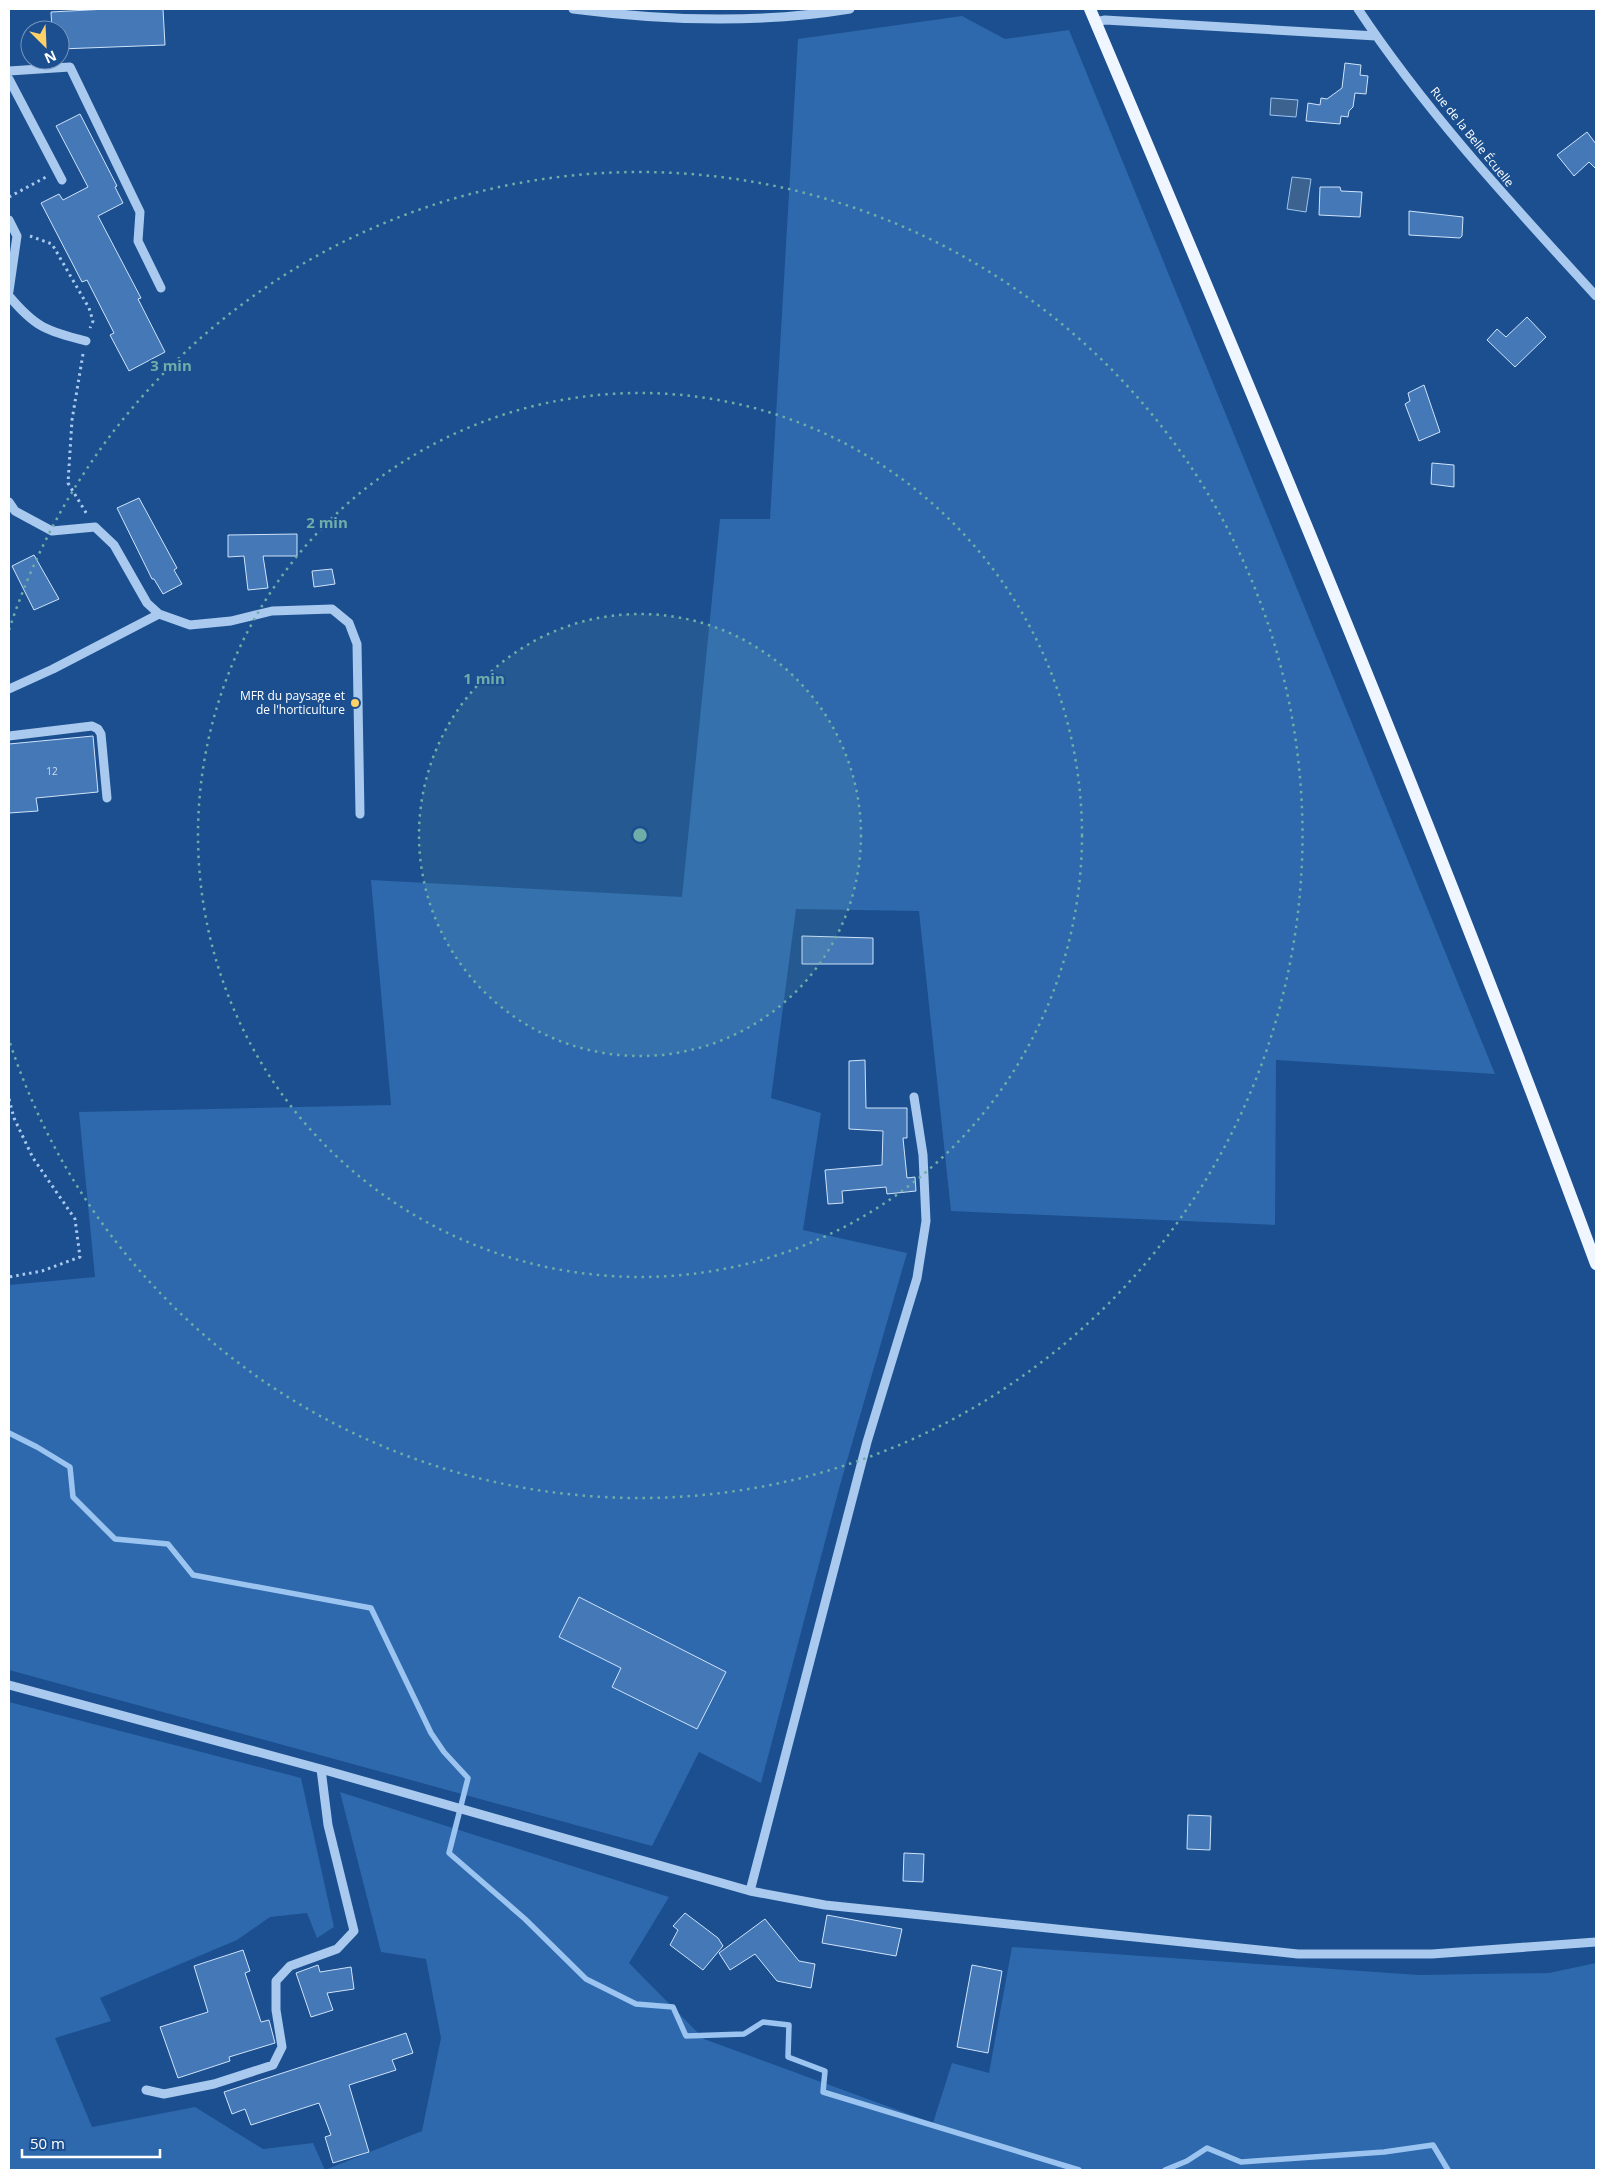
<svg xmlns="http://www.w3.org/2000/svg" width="1605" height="2179" viewBox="0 0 1605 2179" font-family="'Open Sans',sans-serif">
  <rect width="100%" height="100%" fill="#1b4f8f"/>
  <!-- green -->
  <path fill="#2e69ad" d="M 962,16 L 1005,39 L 1069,30 L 1495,1074 L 1276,1060 L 1275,1225 L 951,1211 L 919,911 L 796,909 L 771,1098 L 821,1113 L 803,1230 L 907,1253 L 840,1485 L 761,1783 L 699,1752 L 652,1846 L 9,1670 L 9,1285 L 95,1277 L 79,1112 L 391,1105 L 371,880 L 682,897 L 720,519 L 770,519 L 798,39 Z
    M 9,1702 L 301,1778 L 334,1927 L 317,1938 L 307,1913 L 270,1917 L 237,1940 L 100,1998 L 111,2021 L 55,2038 L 92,2127 L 195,2107 L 263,2149 L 313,2143 L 325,2170 L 9,2170 Z
    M 340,1792 L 669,1897 L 629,1963 L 704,2039 L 933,2123 L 952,2063 L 989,2073 L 1012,1947 L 1419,1975 L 1549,1973 L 1596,1963 L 1596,2170 L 325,2170 L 422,2131 L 441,2038 L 426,1959 L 381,1952 Z"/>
  <!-- water -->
  <path fill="#3c6290" stroke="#9cc4f0" d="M 1271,98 L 1298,100 L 1296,117 L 1270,115 Z
    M 1292,177 L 1311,179 L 1306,212 L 1287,209 Z"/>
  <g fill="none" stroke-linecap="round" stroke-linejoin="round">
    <!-- stream -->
    <path stroke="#9cc4f0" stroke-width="5.5" d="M 9,1433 L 37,1447 L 70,1467 L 73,1497 L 115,1539 L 168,1544 L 193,1575 L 371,1608 L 431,1733 L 444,1752 L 468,1778 L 449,1853 L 525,1919 L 586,1979 L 636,2004 L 673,2007 L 686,2036 L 744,2034 L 763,2022 L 789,2025 L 788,2057 L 825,2071 L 823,2092 L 1079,2170
      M 1165,2170 L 1187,2161 L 1207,2148 L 1241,2162 L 1384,2152 L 1433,2145 L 1448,2170"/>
  </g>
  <!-- building -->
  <path fill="#4478b7" stroke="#cfe3fa" d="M 107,9 L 163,9 L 165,45 L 60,49 L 60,30 L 52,30 L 51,12 Z
    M 1345,63 L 1361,65 L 1360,75 L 1368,76 L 1366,94 L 1355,93 L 1353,107 L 1349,111 L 1348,117 L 1341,116 L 1340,124 L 1306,121 L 1308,103 L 1320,105 L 1321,98 L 1327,99 L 1342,88 Z
    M 80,114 L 117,186 L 115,187 L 123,203 L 98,216 L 141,298 L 138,299 L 165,352 L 129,371 L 110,335 L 114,333 L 87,280 L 82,282 L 41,203 L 59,194 L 63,200 L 88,187 L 56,126 Z
    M 1587,132 L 1596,144 L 1596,169 L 1589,162 L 1574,176 L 1557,155 Z
    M 1320,187 L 1340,187 L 1341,191 L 1362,192 L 1360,217 L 1319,215 Z
    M 1409,211 L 1463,217 L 1462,236 L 1460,238 L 1409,235 Z
    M 1527,317 L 1546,337 L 1515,367 L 1487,340 L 1497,329 L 1506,337 Z
    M 1424,385 L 1440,432 L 1419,441 L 1405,404 L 1410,401 L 1408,393 Z
    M 1432,463 L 1454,465 L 1454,487 L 1431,484 Z
    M 139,498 L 177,568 L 174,570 L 182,584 L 163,594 L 154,579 L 152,579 L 117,508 Z
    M 297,534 L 297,556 L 263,556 L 268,588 L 248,590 L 244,556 L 228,557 L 228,535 Z
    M 34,555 L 59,599 L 34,610 L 12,566 Z
    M 332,569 L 335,584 L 314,587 L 312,571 Z
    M 93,736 L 98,792 L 36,798 L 38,811 L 9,813 L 9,744 Z
    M 802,936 L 873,938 L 873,964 L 802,964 Z
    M 865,1060 L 866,1108 L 907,1108 L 907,1138 L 903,1138 L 907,1178 L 915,1177 L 916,1191 L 887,1194 L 886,1187 L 842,1191 L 843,1203 L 828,1204 L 825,1170 L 882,1165 L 883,1131 L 849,1129 L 849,1061 Z
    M 579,1597 L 726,1672 L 697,1729 L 612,1687 L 621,1668 L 559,1637 Z
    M 1188,1815 L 1211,1816 L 1210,1850 L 1187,1849 Z
    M 904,1853 L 924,1854 L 923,1882 L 903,1881 Z
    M 685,1913 L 718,1938 L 723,1946 L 703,1970 L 670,1945 L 678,1930 L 673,1926 Z
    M 827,1915 L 902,1929 L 896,1956 L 822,1943 Z
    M 765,1919 L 799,1961 L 815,1964 L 811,1988 L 777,1981 L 755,1954 L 730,1970 L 719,1953 Z
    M 243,1950 L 250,1971 L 245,1973 L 261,2022 L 269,2020 L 275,2043 L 229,2057 L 230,2061 L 178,2078 L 160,2027 L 208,2012 L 194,1966 Z
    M 318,1965 L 320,1972 L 351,1967 L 354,1989 L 327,1993 L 333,2010 L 311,2017 L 296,1973 Z
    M 972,1965 L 1002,1971 L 988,2053 L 957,2047 Z
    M 406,2033 L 413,2053 L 392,2060 L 396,2070 L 349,2085 L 369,2152 L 333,2163 L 325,2137 L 331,2135 L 319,2103 L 251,2125 L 245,2109 L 232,2114 L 224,2092 Z"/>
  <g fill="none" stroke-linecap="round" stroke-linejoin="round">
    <!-- path -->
    <path stroke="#a9c9ee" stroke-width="3" stroke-dasharray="2.5 4" stroke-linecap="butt" d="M 9,197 L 46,177
      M 30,236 L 52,244 L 89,308 L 93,321 L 90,328
      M 83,354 L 72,420 L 68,483 L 88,516
      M 9,1099 L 14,1118 L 33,1158 L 75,1219 L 80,1257 L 42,1271 L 9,1277"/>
    <!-- minor -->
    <path stroke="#a9c9ee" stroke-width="9" d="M 573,9 C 665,21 759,24 850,9
      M 1358,9 C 1427,113 1512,204 1596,296
      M 1095,22 L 1105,20 L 1376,36
      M 9,71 L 70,67 L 140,212 L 138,241 L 161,288
      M 9,79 L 62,180
      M 9,220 L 17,236 L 9,291
      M 9,296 C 35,327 46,331 86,341
      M 9,502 L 15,511 L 52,531 L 95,527 L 114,545 L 147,603 L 159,614 L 190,625 L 231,621 L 272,611 L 332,609 L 349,623 L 357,644 L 360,814
      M 9,689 L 53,669 L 159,614
      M 9,736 L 92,726 L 98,729 L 101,734 L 107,798
      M 9,1685 L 321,1769 L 750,1891 L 825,1905 L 1298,1954 L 1432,1954 L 1596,1942
      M 750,1891 L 867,1442 L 917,1278 L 926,1221 L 923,1155 L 914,1097
      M 146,2090 L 164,2094 L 214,2084 L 273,2065 L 282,2047 L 276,2010 L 276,1981 L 290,1966 L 337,1949 L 354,1931 L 328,1825 L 321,1769"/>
    <!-- major -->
    <path stroke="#f0f6ff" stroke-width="12" d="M 1090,9 C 1266,424 1440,841 1596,1264"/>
  </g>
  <!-- distance rings -->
  <circle cx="640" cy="835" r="221" fill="#6fada8" fill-opacity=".12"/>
  <g fill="none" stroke="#6fada8" stroke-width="2.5" stroke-dasharray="2.5 5">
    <circle cx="640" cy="835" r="221"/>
    <circle cx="640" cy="835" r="442"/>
    <path d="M9 630A663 663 0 1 1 9 1040"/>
  </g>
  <!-- markers -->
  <circle fill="#ffd166" stroke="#1b4f8f" stroke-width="2" cx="355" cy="703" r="5"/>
  <g text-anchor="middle" stroke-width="4" stroke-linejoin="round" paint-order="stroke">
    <!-- number labels -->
    <g font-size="10" fill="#d0dded">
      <text x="52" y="775">12</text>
    </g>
    <!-- street labels -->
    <g font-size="12" fill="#fff" stroke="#1b4f8f">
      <text transform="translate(1472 137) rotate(51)" y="4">Rue de la Belle Écuelle</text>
    </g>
    <!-- poi labels -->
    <g font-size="12" fill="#fff" stroke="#1b4f8f" text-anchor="end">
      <text x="345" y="700">MFR du paysage et<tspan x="345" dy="14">de l'horticulture</tspan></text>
    </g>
  </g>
  <circle cx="640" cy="835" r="8" fill="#6fada8" stroke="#1b4f8f" stroke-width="2.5"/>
  <g font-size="15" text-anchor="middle" font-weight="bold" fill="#6fada8" stroke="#1b4f8f" stroke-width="4" stroke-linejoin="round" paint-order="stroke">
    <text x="171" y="371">3 min</text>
    <text x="327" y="528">2 min</text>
    <text x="484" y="684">1 min</text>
  </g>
  <!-- border -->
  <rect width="1605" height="2179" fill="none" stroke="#ffffff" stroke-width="20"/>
  <!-- north arrow -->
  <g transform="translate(45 45) rotate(156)"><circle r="24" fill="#1b4f8f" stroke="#7695bc"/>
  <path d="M0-4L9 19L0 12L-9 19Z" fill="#ffd166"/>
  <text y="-8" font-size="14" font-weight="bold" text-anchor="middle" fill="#ffffff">N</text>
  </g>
  <!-- scale -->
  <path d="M22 2149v8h138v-8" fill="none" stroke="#ffffff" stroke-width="2.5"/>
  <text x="30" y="2149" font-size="15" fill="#ffffff" stroke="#1b4f8f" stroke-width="4" paint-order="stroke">50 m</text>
</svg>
